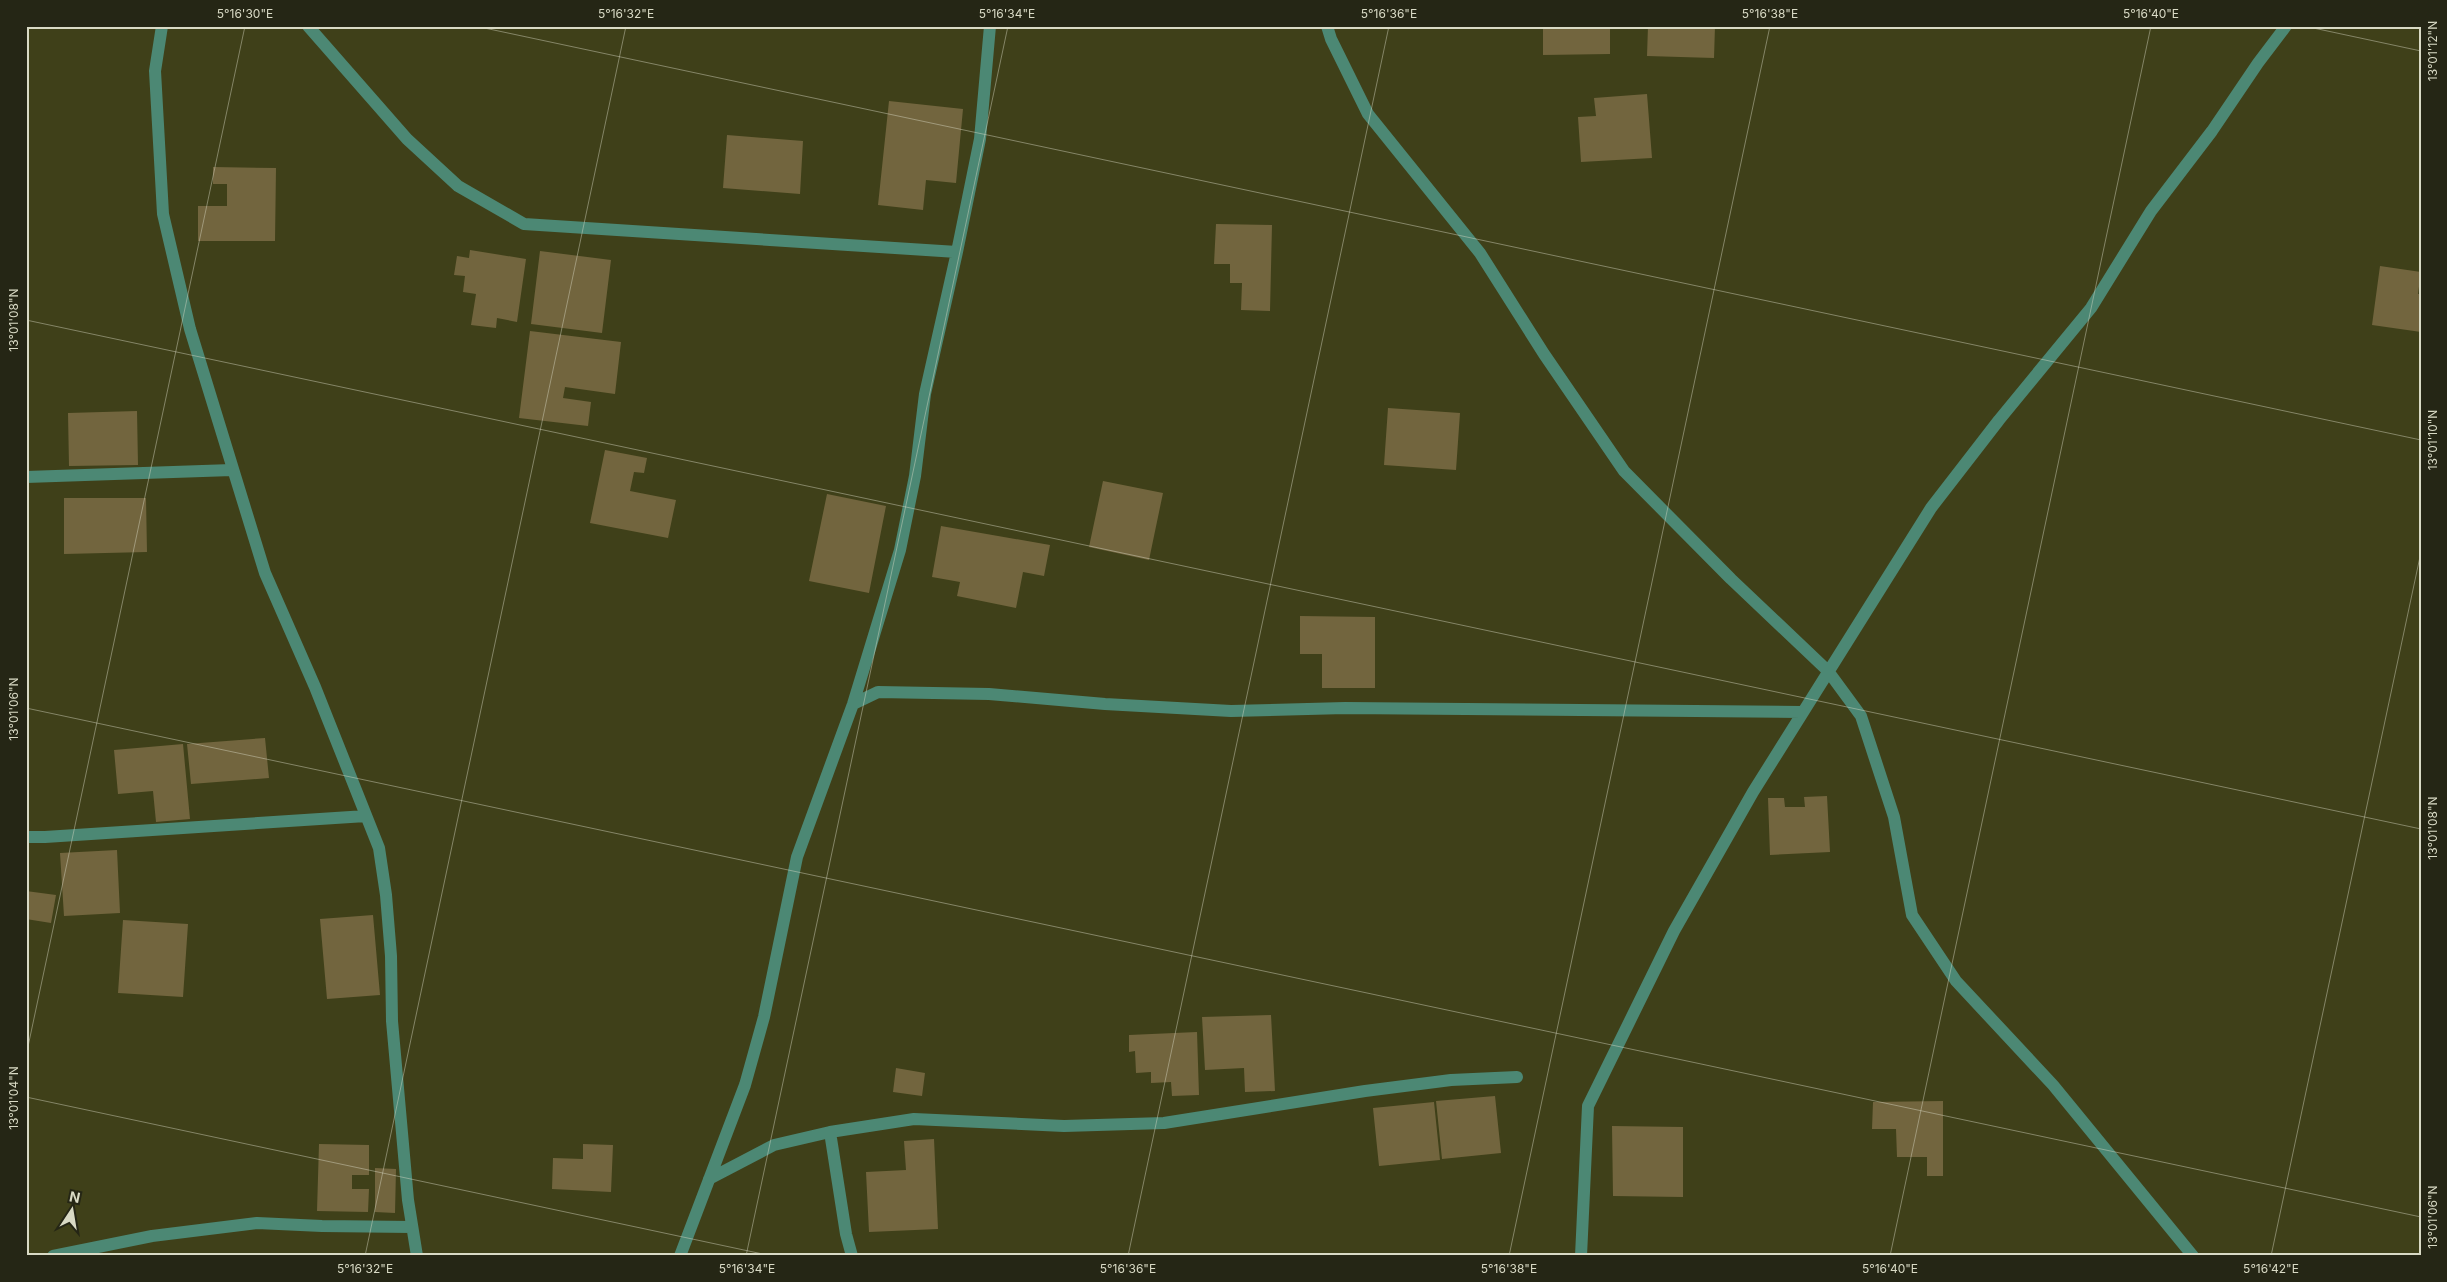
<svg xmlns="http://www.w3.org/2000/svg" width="2447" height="1282" viewBox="0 0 2447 1282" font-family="Inter,sans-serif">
  <rect width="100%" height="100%" fill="#3f4019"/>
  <!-- building -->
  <path fill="#72653e" d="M 1543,26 L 1610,26 L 1610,54 L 1543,55 Z
    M 1648,26 L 1715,26 L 1714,58 L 1647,56 Z
    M 1647,94 L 1652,158 L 1581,162 L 1578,117 L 1596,116 L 1594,98 Z
    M 889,101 L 963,109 L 956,183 L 926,180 L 923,210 L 878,205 Z
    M 727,135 L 803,141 L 800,194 L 723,188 Z
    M 213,167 L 276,168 L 275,241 L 198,241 L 198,206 L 227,206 L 227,184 L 213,184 Z
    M 1216,224 L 1272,225 L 1270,311 L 1241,310 L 1242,283 L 1230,283 L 1230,264 L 1214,264 Z
    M 470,250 L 526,259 L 517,322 L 497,318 L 496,328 L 471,325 L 476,294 L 463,292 L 465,276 L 454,275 L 457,256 L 469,258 Z
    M 540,251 L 611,260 L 602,333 L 531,324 Z
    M 2380,266 L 2421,272 L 2418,294 L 2421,294 L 2421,332 L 2372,325 Z
    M 530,331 L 621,342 L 615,394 L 565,387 L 563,398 L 591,402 L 588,426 L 519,418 Z
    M 1388,408 L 1460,413 L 1456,470 L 1384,465 Z
    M 137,411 L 138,465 L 69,466 L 68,413 Z
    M 605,450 L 647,458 L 644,473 L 634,472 L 630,491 L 676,500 L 668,538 L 590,523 Z
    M 1103,481 L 1163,493 L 1149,560 L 1089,547 Z
    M 827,494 L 886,506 L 869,593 L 809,581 Z
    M 64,498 L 146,498 L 147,552 L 64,554 Z
    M 941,526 L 1050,545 L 1044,576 L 1023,572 L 1016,608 L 957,596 L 960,582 L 932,577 Z
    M 1300,616 L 1375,617 L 1375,688 L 1322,688 L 1322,654 L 1300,654 Z
    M 265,738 L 269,778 L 191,784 L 187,744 Z
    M 183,744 L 190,819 L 156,822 L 153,791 L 118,794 L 114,750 Z
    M 1827,796 L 1830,852 L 1770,855 L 1768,798 L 1784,798 L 1785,807 L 1805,807 L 1804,797 Z
    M 117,850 L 120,913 L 64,916 L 60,853 Z
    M 26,891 L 56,895 L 51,923 L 26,919 Z
    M 373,915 L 380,995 L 327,999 L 320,919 Z
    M 123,920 L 188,924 L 183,997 L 118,993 Z
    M 1271,1015 L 1275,1091 L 1245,1092 L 1244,1068 L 1205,1070 L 1202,1017 Z
    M 1197,1032 L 1199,1095 L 1172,1096 L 1171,1082 L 1151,1083 L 1151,1072 L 1136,1073 L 1135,1051 L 1129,1052 L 1129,1035 Z
    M 896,1068 L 925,1073 L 922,1096 L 893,1092 Z
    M 1495,1096 L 1501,1153 L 1442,1159 L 1436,1101 Z
    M 1943,1101 L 1943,1176 L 1927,1176 L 1927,1157 L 1897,1157 L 1896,1129 L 1872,1129 L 1873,1102 Z
    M 1434,1102 L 1440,1160 L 1379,1166 L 1373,1108 Z
    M 1612,1126 L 1683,1127 L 1683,1197 L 1613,1196 Z
    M 934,1139 L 938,1229 L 869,1232 L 866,1172 L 906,1170 L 904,1141 Z
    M 319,1144 L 369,1145 L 369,1175 L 352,1175 L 352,1189 L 369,1189 L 368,1212 L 317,1211 Z
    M 583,1144 L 613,1145 L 611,1192 L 552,1189 L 553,1158 L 583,1159 Z
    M 375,1168 L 396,1169 L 395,1213 L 375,1212 Z"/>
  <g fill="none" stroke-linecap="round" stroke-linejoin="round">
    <!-- minor -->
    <path stroke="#4c8874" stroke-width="12" d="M 162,26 L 155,71 L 163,214 L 190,329 L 265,573 L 315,687 L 379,848 L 386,895 L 391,956 L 392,1021 L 408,1200 L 417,1256
      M 308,26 L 407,139 L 458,186 L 524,224 L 957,252
      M 1327,26 L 1331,39 L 1368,114 L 1480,253 L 1544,354 L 1624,471 L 1731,579 L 1828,671 L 1861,716 L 1894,817 L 1912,915 L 1956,981 L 2053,1085 L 2193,1256
      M 26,477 L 232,470
      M 853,704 L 878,692 L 989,694 L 1105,704 L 1231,711 L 1345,708 L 1801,712
      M 26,837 L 45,837 L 366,816
      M 830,1132 L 846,1234 L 852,1256
      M 709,1179 L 774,1145 L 830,1132 L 914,1119 L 1064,1126 L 1164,1123 L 1365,1091 L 1451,1080 L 1517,1077
      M 53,1256 L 152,1236 L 257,1223 L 322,1226 L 412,1227
      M 680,1256 L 745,1085 L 764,1017 L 797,857 L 853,704 L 900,550 L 915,476 L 925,394 L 957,252 L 980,139 L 990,26
      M 1581,1256 L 1588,1106 L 1674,931 L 1753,792 L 1931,508 L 1999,420 L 2091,308 L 2151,211 L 2212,131 L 2258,63 L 2286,26"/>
  </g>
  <!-- ticks -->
  <path fill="none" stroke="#d9dac5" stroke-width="1" stroke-opacity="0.45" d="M 475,26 L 2421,440M 2304,26 L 2421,51M 26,320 L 2421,829M 26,708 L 2421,1217M 26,1056 L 245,26M 26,1097 L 772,1256M 365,1256 L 626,26M 746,1256 L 1008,26M 1128,1256 L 1389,26M 1509,1256 L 1770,26M 1890,1256 L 2151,26M 2271,1256 L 2421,552"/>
  <!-- border -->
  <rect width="2447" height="1282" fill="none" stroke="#252615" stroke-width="55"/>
  <!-- north arrow -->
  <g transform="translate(72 1210) rotate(12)" stroke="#252615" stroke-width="4" paint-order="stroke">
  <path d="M0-4L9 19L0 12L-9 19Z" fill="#d9dac5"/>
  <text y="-8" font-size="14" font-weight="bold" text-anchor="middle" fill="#d9dac5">N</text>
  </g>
  <rect x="28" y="28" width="2392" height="1226" fill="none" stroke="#d9dac5" stroke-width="2"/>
  <g font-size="12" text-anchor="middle" fill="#d9dac5">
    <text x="245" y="18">5°16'30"E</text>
    <text x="626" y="18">5°16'32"E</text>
    <text x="1007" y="18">5°16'34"E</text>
    <text x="1389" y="18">5°16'36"E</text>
    <text x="1770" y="18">5°16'38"E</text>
    <text x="2151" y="18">5°16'40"E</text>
    <text transform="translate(2433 51) rotate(-90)" y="4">13°01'12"N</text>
    <text transform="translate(14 320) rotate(-90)" y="4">13°01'08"N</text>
    <text transform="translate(2433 440) rotate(-90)" y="4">13°01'10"N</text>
    <text transform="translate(14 709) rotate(-90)" y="4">13°01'06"N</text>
    <text transform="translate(2433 828) rotate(-90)" y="4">13°01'08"N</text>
    <text transform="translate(14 1098) rotate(-90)" y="4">13°01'04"N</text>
    <text transform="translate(2433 1217) rotate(-90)" y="4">13°01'06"N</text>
    <text x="365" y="1273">5°16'32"E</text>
    <text x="747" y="1273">5°16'34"E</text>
    <text x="1128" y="1273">5°16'36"E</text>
    <text x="1509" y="1273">5°16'38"E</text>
    <text x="1890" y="1273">5°16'40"E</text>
    <text x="2271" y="1273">5°16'42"E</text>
  </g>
</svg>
